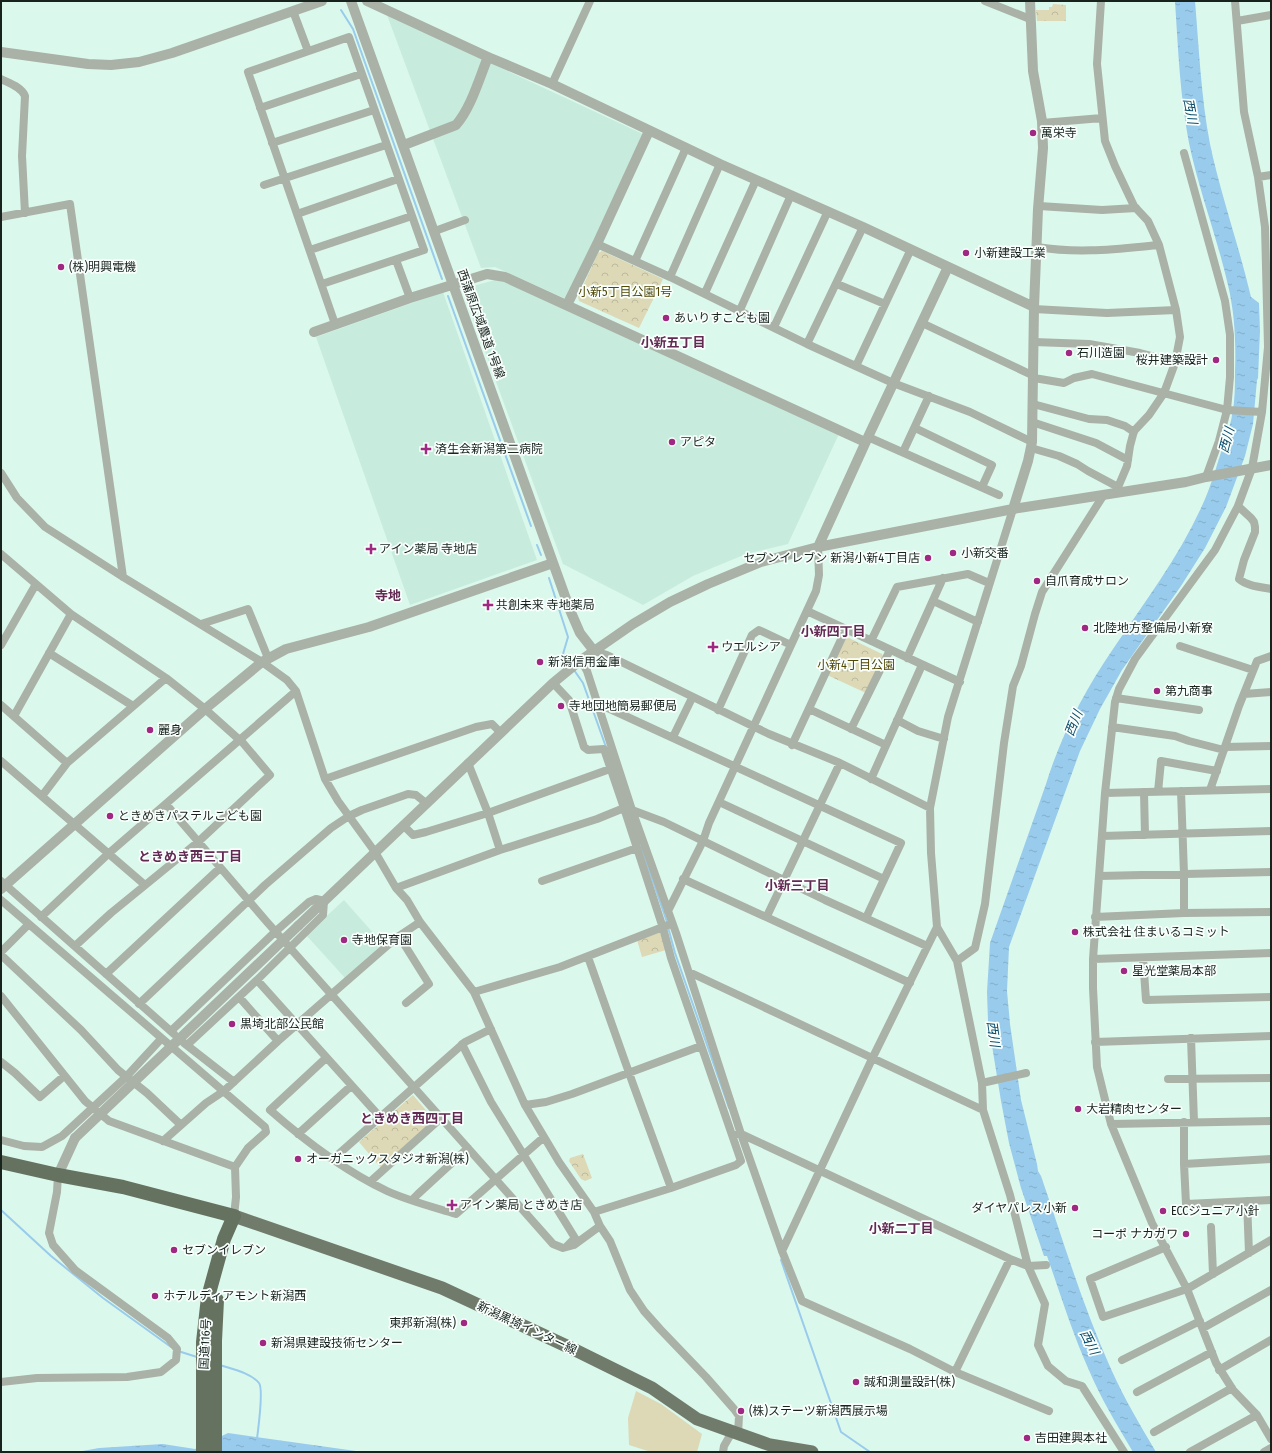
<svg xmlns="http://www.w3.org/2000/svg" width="1272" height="1453" viewBox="0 0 1272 1453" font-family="'Fira Sans Condensed','Noto Sans JP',sans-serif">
  <defs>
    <pattern id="park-crowns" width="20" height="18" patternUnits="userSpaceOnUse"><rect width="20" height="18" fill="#ddd8b6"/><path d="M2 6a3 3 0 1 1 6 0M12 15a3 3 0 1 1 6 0" fill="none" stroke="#bdb99c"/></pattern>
    <pattern id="water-ripples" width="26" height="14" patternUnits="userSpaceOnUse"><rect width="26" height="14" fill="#98cbec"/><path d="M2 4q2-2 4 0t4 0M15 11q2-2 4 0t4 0" fill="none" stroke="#82aeca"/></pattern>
  </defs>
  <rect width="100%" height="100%" fill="#dbf8ec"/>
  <!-- built -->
  <path fill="#c7ecdd" d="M 387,15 L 643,134 L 566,299 L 495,267 L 481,268 Z
    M 495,280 L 510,283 L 839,434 L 788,544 L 746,554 L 693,576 L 643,605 L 563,564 L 462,289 Z
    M 443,292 L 537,560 L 410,605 L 316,337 Z
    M 344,900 L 383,944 L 345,978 L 306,935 Z"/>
  <!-- park -->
  <path fill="url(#park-crowns)" d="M 1053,4 L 1066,5 L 1066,21 L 1037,21 L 1036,10 L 1049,10 L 1049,7 L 1052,7 Z
    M 602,251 L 663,279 L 639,328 L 579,301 L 578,297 L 598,253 Z
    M 849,638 L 882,654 L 883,656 L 866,693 L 827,675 L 845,639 Z
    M 660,932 L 666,950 L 642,957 L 637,940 Z
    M 413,1095 L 435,1121 L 381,1168 L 359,1142 Z
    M 583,1154 L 592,1178 L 585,1181 L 581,1179 L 569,1161 L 570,1158 Z"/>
  <!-- garden -->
  <path fill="#ddd8b6" d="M 636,1391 L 661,1404 L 702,1434 L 697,1452 L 651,1452 L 629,1445 L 628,1418 Z"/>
  <!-- water -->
  <path fill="url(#water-ripples)" d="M 1175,1 L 1195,1 C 1199,48 1201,97 1210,144 C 1221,196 1239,246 1251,297 L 1259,303 L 1260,331 L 1258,378 L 1257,380 L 1253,424 L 1245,456 L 1226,507 L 1205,548 L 1181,586 L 1122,670 L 1100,709 L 1080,751 L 1009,947 L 1007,991 L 1010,1024 L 1021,1100 L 1037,1164 L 1038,1171 L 1041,1176 C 1063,1240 1083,1307 1111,1369 C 1124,1398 1140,1425 1156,1452 L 1133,1452 C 1117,1425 1100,1397 1088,1368 C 1072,1332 1060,1293 1047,1256 L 1044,1256 L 1021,1188 L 1009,1143 L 1001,1101 L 988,1021 L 987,992 L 990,943 L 1046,784 C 1061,735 1085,690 1113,649 C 1146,600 1182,553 1205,499 C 1213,480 1218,461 1224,443 C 1227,433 1231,424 1232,415 C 1235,401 1235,387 1235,373 C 1236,343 1235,315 1228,285 C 1217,237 1199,191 1189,143 C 1180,97 1178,48 1175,1 Z
    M 228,1433 L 363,1452 L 77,1452 L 99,1448 L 163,1444 L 195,1449 Z"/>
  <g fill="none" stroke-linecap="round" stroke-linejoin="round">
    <!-- stream -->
    <path stroke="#98cbec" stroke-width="2" d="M 341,10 L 353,29 L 442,279
      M 448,296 L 531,526
      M 537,545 L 541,555
      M 549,578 L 568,637 L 563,654 L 570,665
      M 574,670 L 583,683 L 606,747
      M 641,847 L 667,922
      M 668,927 L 675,953 L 729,1108
      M 1,1210 L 51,1256 L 103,1298 L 171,1347
      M 781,1260 L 841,1432 L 870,1452
      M 178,1351 L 197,1357
      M 220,1365 C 232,1369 251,1373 259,1383 C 264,1390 258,1429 257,1439"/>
    <!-- minor -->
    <path stroke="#aab1a7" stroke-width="8" d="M 985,1 L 1030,19
      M 1101,1 L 1097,64 L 1105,141 L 1115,166 L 1134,206 L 1148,221 L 1159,245 L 1176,310 L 1180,337 L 1175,363 L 1164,393 L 1149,415 L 1134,431 L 1130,446 L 1127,466 L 1116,492
      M 1235,1 L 1244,112 L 1258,177 L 1265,227 L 1268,347 L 1262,412 L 1252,468 L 1238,506 L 1215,550 L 1135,659 L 1119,689 L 1115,702 L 1105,793 L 1093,959 L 1093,988 L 1097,1067 L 1111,1124 L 1152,1223 L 1187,1289 L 1216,1363 L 1233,1390 L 1257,1415 L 1271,1439
      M 293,11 L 308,51
      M 1237,21 L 1271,15
      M 1,79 C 9,83 22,87 25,96 L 22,156 L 25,213
      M 552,84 L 590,1
      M 260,108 L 361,74
      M 1042,123 L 1102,118
      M 272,143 L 374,110
      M 1184,153 L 1225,301 L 1230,335 L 1230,377 L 1227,410 L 1219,441 L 1206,477
      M 1258,177 L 1271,175
      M 264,185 L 386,145
      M 1039,206 L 1102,210 L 1136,208
      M 297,214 L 398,179
      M 1,217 L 70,204 L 123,577
      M 435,231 L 465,220
      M 597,244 L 670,277 L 807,344 L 893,383 L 970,412 L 1032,442
      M 1037,247 C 1080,254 1116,249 1159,245
      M 310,250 L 412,216
      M 396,260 L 410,298
      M 635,261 L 686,148
      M 670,277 L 720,164
      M 322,284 L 424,250 L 349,37 L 248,72 L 335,324
      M 837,284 L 885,304
      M 705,293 L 756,180
      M 1034,309 L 1107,313 L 1176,310
      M 740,310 L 791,195
      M 922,323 L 1034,376
      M 774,327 L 828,211
      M 1034,342 L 1089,344 L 1140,353 L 1175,362
      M 807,344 L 863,227
      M 856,366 L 911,249
      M 1034,378 L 1064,383 L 1074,378 L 1092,374 L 1227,410 L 1262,412
      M 1033,404 L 1089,419 L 1107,420 L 1125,426 L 1134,432
      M 1032,422 L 1096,443 L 1128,460
      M 915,428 L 992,465 L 982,487
      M 868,437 L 999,495
      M 1031,448 L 1059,456 L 1077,464 L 1088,471 L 1118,487
      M 903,452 L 929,396
      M 1,473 L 17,498 L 45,527 L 123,577 L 262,662 L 287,680 L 296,691 L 325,779 L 338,801 L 375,852 L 396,888 L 407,900 L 420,922 L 474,992 L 525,1105 L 559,1162 L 594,1212 L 600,1226 L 610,1241 L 630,1290 L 644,1311 L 660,1329 L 706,1377 L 734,1409 L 739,1416 L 738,1434
      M 1238,506 L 1251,518 L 1254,522 L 1255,527 L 1255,532 L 1244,560 L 1239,579 C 1247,586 1260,587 1271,589
      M 1013,509 L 948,717 L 930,808 L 931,853 L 937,927 L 957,961 L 982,1083 L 983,1110 L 1010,1195 L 1028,1266 L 1045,1304 L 1038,1345 L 1048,1366 L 1066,1381 L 1082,1386 L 1124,1452
      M 1,554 L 71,614 L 166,678 L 205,709 L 243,743 L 270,775 L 198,842 L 111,913 L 75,946
      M 933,601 L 978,622
      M 807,611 L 960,682
      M 201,624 L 248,609 L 268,658
      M 871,641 L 897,587 L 968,574 L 989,583
      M 1,645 L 36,584
      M 1180,646 L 1253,670
      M 594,651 L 607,655 L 769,734 L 840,763 L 930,808
      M 49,653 L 133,706
      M 907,658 L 943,578
      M 581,660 L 587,671 L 632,810 L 676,933 L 741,1134 L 782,1251 L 802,1301 L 910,1349 L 955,1372 L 1049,1411
      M 553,683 L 569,700 L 584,747 L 588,750 L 604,749 L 624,808
      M 1244,694 L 1271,692
      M 1116,698 L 1199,710
      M 597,703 L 901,843 L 866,918
      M 1,705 L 67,763
      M 809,709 L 886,745
      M 718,710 L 752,635 L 759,630 L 791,645
      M 14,716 L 71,614
      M 897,720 L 918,731 L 944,739
      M 1112,727 L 1175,736 L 1189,741 L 1224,750
      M 851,729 L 890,650
      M 673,737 L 692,698
      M 792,745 L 846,629
      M 1225,747 L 1271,746
      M 1,761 L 145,885
      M 468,763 L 488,813 L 500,850
      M 325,779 L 476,727 L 492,724 L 501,733
      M 871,779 L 922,665
      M 1210,790 L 1239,706 L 1257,661 L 1271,656
      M 1181,791 L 1184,874 L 1184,913
      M 1144,792 L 1145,835
      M 1158,792 L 1161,761 L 1217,771
      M 1105,793 L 1271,789
      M 42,796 L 67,763 L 166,678
      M 719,802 L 884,879
      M 166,804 L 267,922 L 553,1244 L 563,1248 L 574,1245 L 600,1226
      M 632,810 L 664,822 L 825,900 L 927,946
      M 403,825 L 413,835 L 426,832 L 488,813 L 610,769
      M 1102,836 L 1271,831
      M 1099,876 L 1271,872
      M 683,879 L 910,983
      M 1,881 L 174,1034
      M 542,881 L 637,848
      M 396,888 L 500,850 L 597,819 L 624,808 L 663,928 L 671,958 L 741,1161 L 736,1165 L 671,1188 L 594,1212
      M 1,900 L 265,1127 L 266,1132 L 248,1148 L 235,1167 L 236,1197 L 234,1216
      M 668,911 L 703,841 L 709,823 L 816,591 L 819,575 L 818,547
      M 767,916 L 840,763
      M 41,917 L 108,854 L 296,691
      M 1095,917 L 1184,913 L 1271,912
      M 399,936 L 429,984 L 406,1003
      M 1,952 L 29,924
      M 1,955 L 81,1030 L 118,1070 L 147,1093 L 181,1125
      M 588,957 L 633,1084 L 671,1188
      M 1143,958 L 1146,1000 L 1271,997
      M 1093,959 L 1271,953
      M 957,961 L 975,948 L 985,904 L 1004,743 L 1013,686 L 1021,666 L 1035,614 L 1042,592 L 1103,496
      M 689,972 L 983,1110
      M 106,974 L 220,868
      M 257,980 L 380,1117
      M 474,992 L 560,967 L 668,925
      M 1,996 L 85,1101 L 109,1121 L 235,1167
      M 239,997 L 278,1041
      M 139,1004 L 265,885 L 331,828 L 349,816 L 362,810 L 408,794 L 416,795 L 426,803
      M 171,1031 L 276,931 L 309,902 L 316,899 L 324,901 L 323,915 L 257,980 L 187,1045
      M 1191,1038 L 1194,1122
      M 1095,1042 L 1271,1036
      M 184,1043 L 234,1082
      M 462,1044 L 491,1102 L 575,1238 L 567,1246
      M 326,1058 L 270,1110 C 304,1140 345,1171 387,1191 C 409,1201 433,1207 456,1214 L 544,1137
      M 1,1062 L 15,1073 L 40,1097 L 64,1076
      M 1168,1079 L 1271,1078
      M 982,1083 L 1026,1073
      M 525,1105 L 546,1102 L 572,1094 L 701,1046
      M 1184,1122 L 1184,1164
      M 1111,1124 L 1271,1121
      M 298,1134 L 351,1086
      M 738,1134 L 741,1134 L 1010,1259 L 1028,1266 L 1046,1265
      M 1,1140 L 24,1146 L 42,1147 L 62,1136 L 126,1077 L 161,1039
      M 163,1141 L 206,1103 L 224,1091 L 278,1041 L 396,938 L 420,922
      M 333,1159 L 465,1042 L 491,1029
      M 1271,1159 L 1184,1164 L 1186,1204 L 1271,1200
      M 371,1181 L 441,1118
      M 412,1200 L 418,1194 L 468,1148
      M 1247,1201 L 1249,1253
      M 1211,1227 L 1213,1274
      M 1166,1247 L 1090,1279 L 1103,1317 L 1187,1289 L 1271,1240
      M 782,1251 L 872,1059 L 937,927
      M 1203,1328 L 1271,1290
      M 1122,1360 L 1200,1321
      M 1219,1370 L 1271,1340
      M 955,1372 L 1010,1259
      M 1,1382 L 37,1378 L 127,1377 L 161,1372 L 176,1360 L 177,1349 L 168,1338 L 75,1270 L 53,1245 L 49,1233 L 57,1192 L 58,1175
      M 1137,1392 L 1212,1352
      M 1154,1432 L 1232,1388
      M 723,1452 L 724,1446 L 732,1432
      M 1190,1452 L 1257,1415
      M 1264,1452 L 1271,1448"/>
    <!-- tertiary -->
    <path stroke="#aab1a7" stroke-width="10" d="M 351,1 L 570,610 L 580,633 L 594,651
      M 367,1 L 488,57 L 552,84 L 720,164 L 863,227 L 1034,307
      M 1,52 L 88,64 L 111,65 L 139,62 L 172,53 L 322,1
      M 404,145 L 456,125 C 471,108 479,79 488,57
      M 567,305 L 597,244 L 649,131
      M 314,332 L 410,298 L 487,274 L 505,277 L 865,442
      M 1013,509 L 1028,461 L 1032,442 L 1034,307 L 1038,209 L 1043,148 L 1042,121 L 1033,71 L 1030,1
      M 818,547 L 868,437 L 948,267
      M 1,889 L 205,709 L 262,662 L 286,649 L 369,627 L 553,563
      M 298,926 L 553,683 L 581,660 L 633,624 L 670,602 L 708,584 L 761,562 L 818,547 L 1013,509 L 1186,482 L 1206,477 L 1271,465
      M 58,1175 L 75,1138"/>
    <!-- primary -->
    <path stroke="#717b6b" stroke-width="13" d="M 234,1216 L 442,1288 L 573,1349 L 652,1388 L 697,1419 L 770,1445 L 812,1452"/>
    <!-- trunk -->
    <path stroke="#667260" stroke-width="14" d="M 1,1162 L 58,1175 L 123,1187 L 234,1216
      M 203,1452 L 203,1342 L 208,1297 L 224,1239 L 234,1216
      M 215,1452 L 215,1341 L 217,1300"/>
    <!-- tertiary-bridge -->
    <path stroke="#aab1a7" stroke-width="10" d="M 75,1138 L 298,926"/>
  </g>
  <!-- markers -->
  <g fill="#9f2982" stroke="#f9fffc" stroke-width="1.5">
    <circle cx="1033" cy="133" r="4"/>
    <circle cx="966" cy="253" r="4"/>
    <circle cx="61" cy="267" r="4"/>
    <circle cx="666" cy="318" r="4"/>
    <circle cx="1069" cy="353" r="4"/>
    <circle cx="1216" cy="360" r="4"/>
    <circle cx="672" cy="442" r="4"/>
    <path d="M424 443h4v4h4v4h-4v4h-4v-4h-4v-4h4z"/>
    <path d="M369 543h4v4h4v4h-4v4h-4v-4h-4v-4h4z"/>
    <circle cx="953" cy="553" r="4"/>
    <circle cx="928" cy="558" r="4"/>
    <circle cx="1037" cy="581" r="4"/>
    <path d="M486 599h4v4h4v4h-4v4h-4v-4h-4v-4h4z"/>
    <circle cx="1085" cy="628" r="4"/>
    <path d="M711 641h4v4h4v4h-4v4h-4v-4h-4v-4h4z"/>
    <circle cx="540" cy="662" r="4"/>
    <circle cx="1157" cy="691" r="4"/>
    <circle cx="561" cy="706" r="4"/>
    <circle cx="150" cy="730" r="4"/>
    <circle cx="110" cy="816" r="4"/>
    <circle cx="1075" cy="932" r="4"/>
    <circle cx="344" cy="940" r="4"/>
    <circle cx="1124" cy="971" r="4"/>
    <circle cx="232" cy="1024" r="4"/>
    <circle cx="1078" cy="1109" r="4"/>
    <circle cx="298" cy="1159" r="4"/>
    <path d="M450 1199h4v4h4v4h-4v4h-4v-4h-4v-4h4z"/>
    <circle cx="1075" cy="1208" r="4"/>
    <circle cx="1163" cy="1211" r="4"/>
    <circle cx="1186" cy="1234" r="4"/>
    <circle cx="174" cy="1250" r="4"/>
    <circle cx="155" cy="1296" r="4"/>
    <circle cx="464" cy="1323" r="4"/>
    <circle cx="263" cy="1343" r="4"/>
    <circle cx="856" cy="1382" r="4"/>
    <circle cx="741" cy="1411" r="4"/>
    <circle cx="1027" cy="1438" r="4"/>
  </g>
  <g text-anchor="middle" stroke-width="3.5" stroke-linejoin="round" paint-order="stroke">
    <!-- poi labels -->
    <g font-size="12" fill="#18231e" stroke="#f9fffc" text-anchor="start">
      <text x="1041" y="137">萬栄寺</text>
      <text x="974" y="257">小新建設工業</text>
      <text x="69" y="271">(株)明興電機</text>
      <text x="674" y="322">あいりすこども園</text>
      <text x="1077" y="357">石川造園</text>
      <text x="1208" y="364" text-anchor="end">桜井建築設計</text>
      <text x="680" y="446">アピタ</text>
      <text x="435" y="453">済生会新潟第二病院</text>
      <text x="379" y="553">アイン薬局 寺地店</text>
      <text x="961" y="557">小新交番</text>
      <text x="920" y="562" text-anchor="end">セブンイレブン 新潟小新4丁目店</text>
      <text x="1045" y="585">自爪育成サロン</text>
      <text x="496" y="609">共創未来 寺地薬局</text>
      <text x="1093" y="632">北陸地方整備局小新寮</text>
      <text x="721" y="651">ウエルシア</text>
      <text x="548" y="666">新潟信用金庫</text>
      <text x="1165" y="695">第九商事</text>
      <text x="569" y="710">寺地団地簡易郵便局</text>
      <text x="158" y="734">麗身</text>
      <text x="118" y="820">ときめきパステルこども園</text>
      <text x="1083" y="936">株式会社 住まいるコミット</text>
      <text x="352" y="944">寺地保育園</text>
      <text x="1132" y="975">星光堂薬局本部</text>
      <text x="240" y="1028">黒埼北部公民館</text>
      <text x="1086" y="1113">大岩精肉センター</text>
      <text x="306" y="1163">オーガニックスタジオ新潟(株)</text>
      <text x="460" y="1209">アイン薬局 ときめき店</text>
      <text x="1067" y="1212" text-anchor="end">ダイヤパレス小新</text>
      <text x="1171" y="1215">ECCジュニア小針</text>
      <text x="1178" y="1238" text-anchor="end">コーポ ナカガワ</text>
      <text x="182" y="1254">セブンイレブン</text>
      <text x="163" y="1300">ホテルディアモント新潟西</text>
      <text x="456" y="1327" text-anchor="end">東邦新潟(株)</text>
      <text x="271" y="1347">新潟県建設技術センター</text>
      <text x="864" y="1386">誠和測量設計(株)</text>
      <text x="749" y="1415">(株)ステーツ新潟西展示場</text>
      <text x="1035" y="1442">吉田建興本社</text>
    </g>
    <!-- park labels -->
    <g font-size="12" fill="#514805" stroke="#f9fffc">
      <text x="625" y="296">小新5丁目公園1号</text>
      <text x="856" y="669">小新4丁目公園</text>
    </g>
    <!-- street labels -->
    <g font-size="12" fill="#18231e" stroke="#f9fffc">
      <text transform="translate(481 324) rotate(70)" y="4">西蒲原広域農道 1号線</text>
      <text transform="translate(527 1328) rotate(25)" y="4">新潟黒埼インター線</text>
      <text transform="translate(205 1344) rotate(-87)" y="4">国道116号</text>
    </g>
    <!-- water labels -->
    <g font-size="13" font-style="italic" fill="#0c4c6b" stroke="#f9fffc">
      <text transform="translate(1191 111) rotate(79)" y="5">西川</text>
      <text transform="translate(1226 440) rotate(-75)" y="5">西川</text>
      <text transform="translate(1073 723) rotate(-68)" y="5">西川</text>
      <text transform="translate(994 1034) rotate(82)" y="5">西川</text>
      <text transform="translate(1090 1342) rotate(63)" y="5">西川</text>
    </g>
    <!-- neighbourhood labels -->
    <g font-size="13" font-weight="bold" fill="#622952" stroke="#f9fffc">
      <text x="673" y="347">小新五丁目</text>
      <text x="388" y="600">寺地</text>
      <text x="833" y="636">小新四丁目</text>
      <text x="190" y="861">ときめき西三丁目</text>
      <text x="797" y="890">小新三丁目</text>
      <text x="412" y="1123">ときめき西四丁目</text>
      <text x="901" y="1233">小新二丁目</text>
    </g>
  </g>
  <!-- border -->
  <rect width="1272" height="1453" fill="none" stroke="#18231e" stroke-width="4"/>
</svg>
